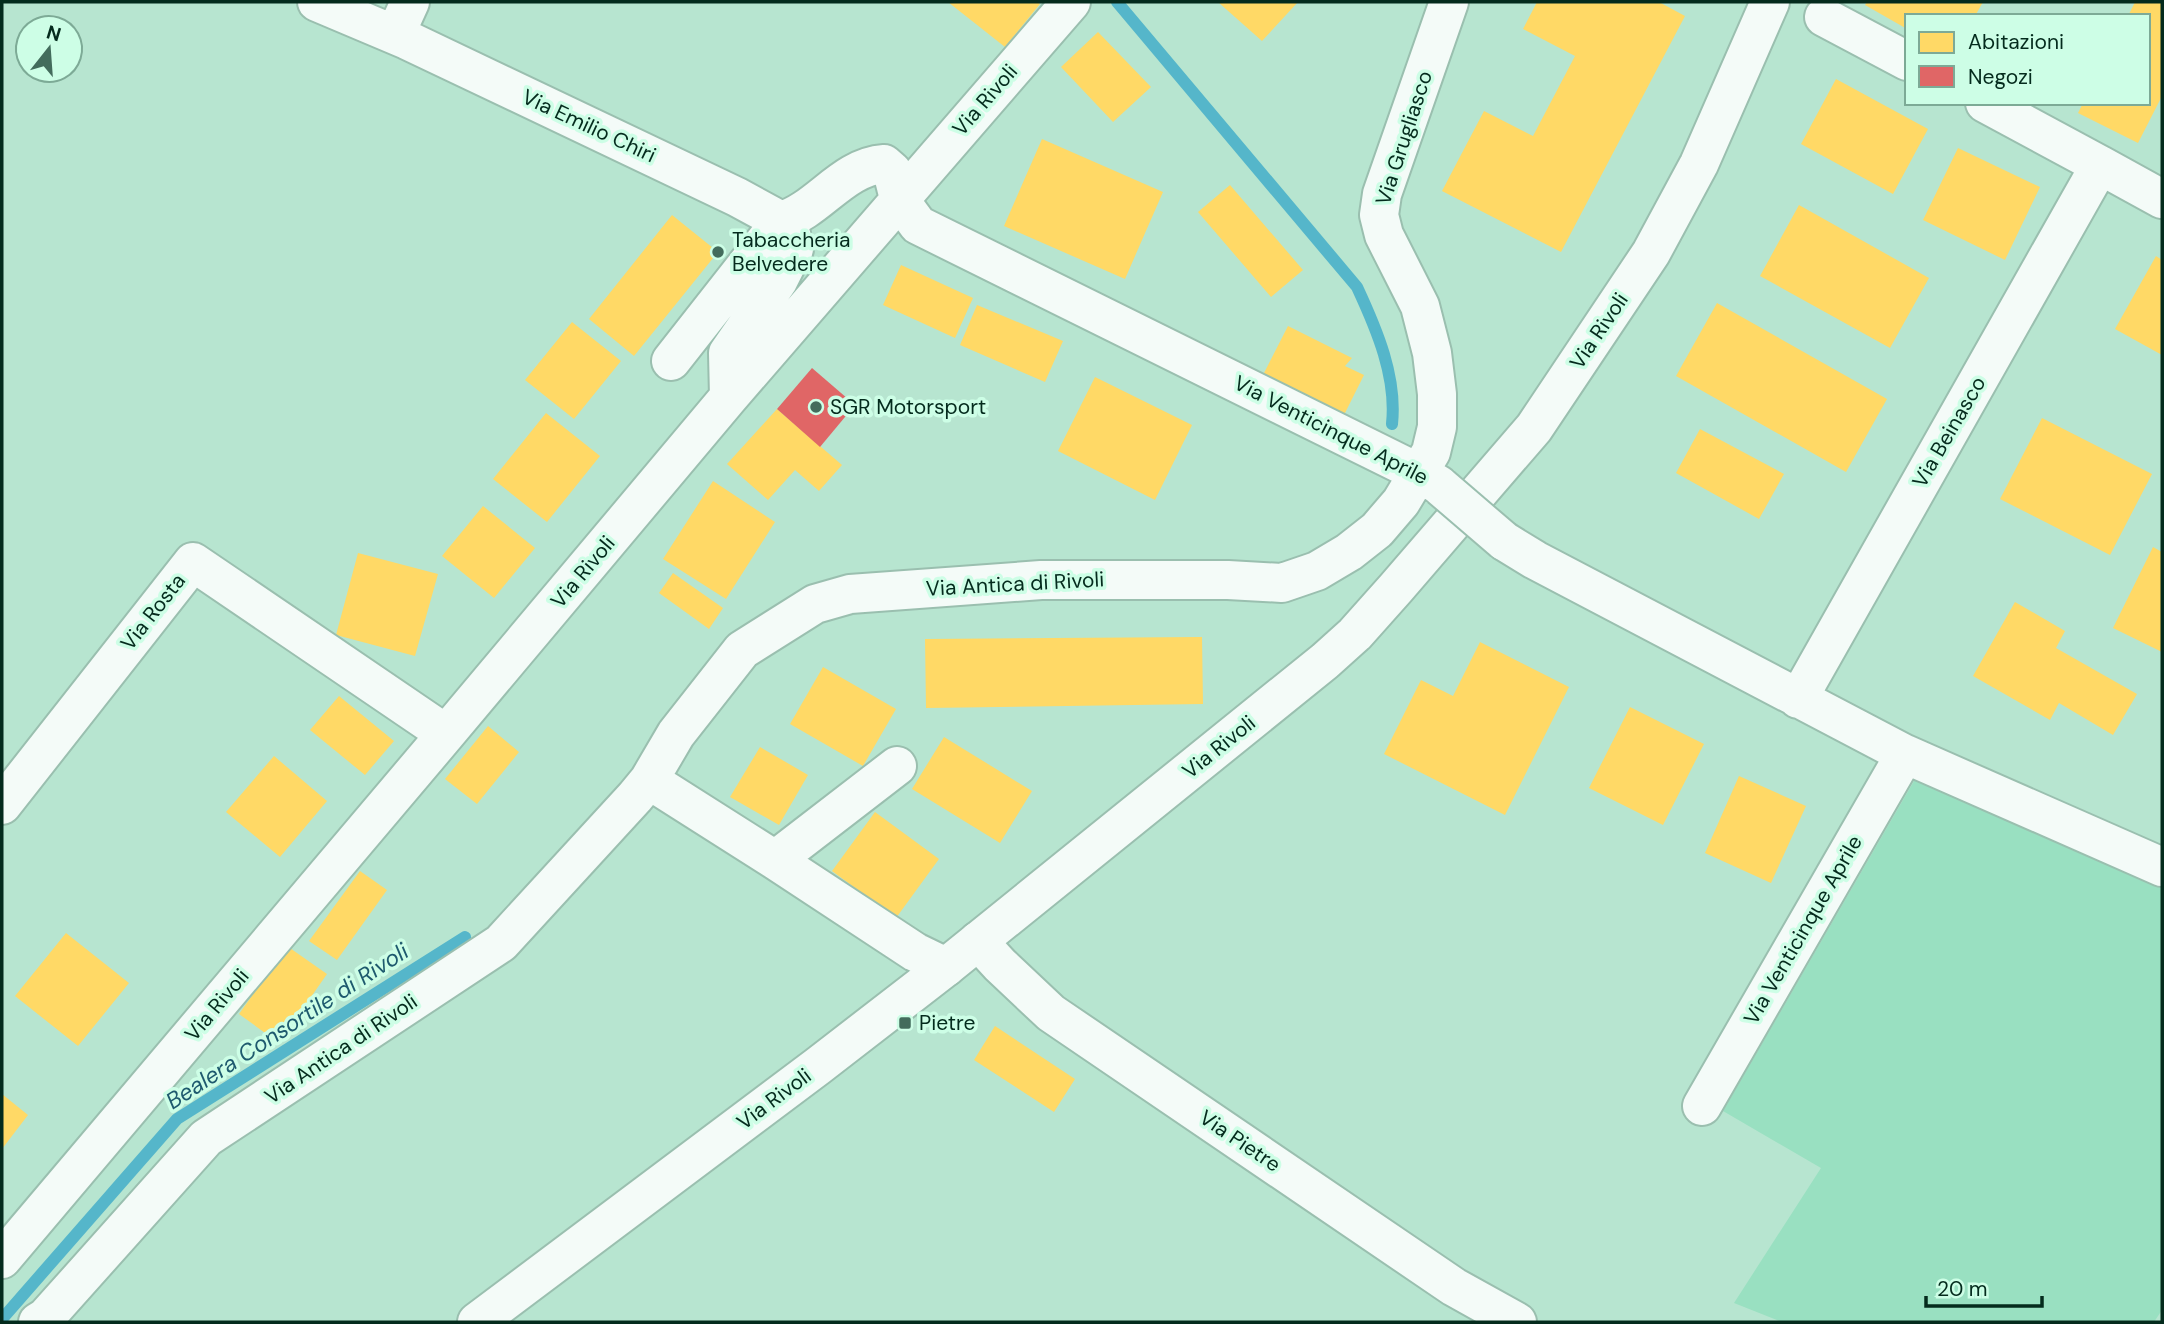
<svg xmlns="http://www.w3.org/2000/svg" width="2164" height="1324" viewBox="0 0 2164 1324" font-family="'DM Sans',sans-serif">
  <rect width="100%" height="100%" fill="#b7e5d0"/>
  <!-- green -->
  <path fill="#99e0c1" d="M 1925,762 L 2162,867 L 2162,1310 L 2154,1322 L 1782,1322 L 1734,1303 L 1821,1168 L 1723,1111 Z"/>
  <!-- homes -->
  <path fill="#ffd966" d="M 948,2 L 1037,2 L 1040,4 L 1005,47 Z
    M 1218,2 L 1298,2 L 1262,41 Z
    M 1537,2 L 1659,2 L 1685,16 L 1561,252 L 1442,191 L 1484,111 L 1533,136 L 1575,56 L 1523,29 Z
    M 1867,2 L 1983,2 L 1975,16 L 1907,16 L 1907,29 L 1865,5 Z
    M 2135,2 L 2162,2 L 2162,96 L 2138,143 L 2078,113 L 2083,103 L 2148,103 L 2148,16 L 2128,16 Z
    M 1098,32 L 1151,87 L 1113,122 L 1061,67 Z
    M 1836,79 L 1928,129 L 1893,194 L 1801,144 Z
    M 1042,139 L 1163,192 L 1125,279 L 1004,226 Z
    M 1958,148 L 2040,187 L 2005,260 L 1923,220 Z
    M 1230,185 L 1303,270 L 1271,297 L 1198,212 Z
    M 1799,205 L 1929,278 L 1890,348 L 1760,276 Z
    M 672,215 L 718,252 L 634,356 L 589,319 Z
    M 2156,256 L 2162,260 L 2162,355 L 2115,329 Z
    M 901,265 L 973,298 L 955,338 L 883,305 Z
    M 1717,303 L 1887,399 L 1846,472 L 1676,376 Z
    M 977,305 L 1063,341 L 1045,382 L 960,345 Z
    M 572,322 L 621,361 L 574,419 L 525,380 Z
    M 1288,326 L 1352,358 L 1345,366 L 1364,375 L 1344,415 L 1263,375 Z
    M 1095,377 L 1192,425 L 1155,500 L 1058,451 Z
    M 777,409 L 842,465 L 819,491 L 795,470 L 768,500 L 727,464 Z
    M 546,413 L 600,456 L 547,522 L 493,479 Z
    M 2042,418 L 2152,474 L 2110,555 L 2000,499 Z
    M 1700,429 L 1784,474 L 1759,519 L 1676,473 Z
    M 713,481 L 775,522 L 726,599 L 663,559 Z
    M 483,506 L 535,548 L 494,598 L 442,556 Z
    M 2153,547 L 2162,552 L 2162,652 L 2113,628 Z
    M 358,553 L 438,574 L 415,656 L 336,635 Z
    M 673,573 L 723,608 L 709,629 L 659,593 Z
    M 2015,602 L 2065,631 L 2056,648 L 2137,694 L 2113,735 L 2059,703 L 2050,720 L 1973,676 Z
    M 1202,637 L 1203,704 L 926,708 L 925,639 Z
    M 1480,642 L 1569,687 L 1505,815 L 1384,754 L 1421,680 L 1453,696 Z
    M 823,667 L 896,709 L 863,766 L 790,724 Z
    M 339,696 L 394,741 L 365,775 L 310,730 Z
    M 1630,707 L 1704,744 L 1663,825 L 1589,788 Z
    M 488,726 L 519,752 L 477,804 L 445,779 Z
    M 944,737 L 1032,791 L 1000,843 L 912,789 Z
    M 760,747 L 808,775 L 779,825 L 730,797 Z
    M 274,756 L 327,801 L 280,857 L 226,812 Z
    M 1739,776 L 1806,806 L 1771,883 L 1705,853 Z
    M 875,812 L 939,859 L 896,918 L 832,871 Z
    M 360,871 L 387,890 L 337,960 L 309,941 Z
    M 66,933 L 129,983 L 78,1046 L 15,996 Z
    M 287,946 L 327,974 L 279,1043 L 239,1014 Z
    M 995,1026 L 1075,1079 L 1054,1112 L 974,1060 Z
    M 2,1094 L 28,1115 L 2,1149 Z"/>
  <!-- shops -->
  <path fill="#e06666" d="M 812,368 L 855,405 L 820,447 L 777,409 Z"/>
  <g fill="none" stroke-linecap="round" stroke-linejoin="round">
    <!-- stream -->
    <path stroke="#55b6ca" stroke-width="12" d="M 1117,2 L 1357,287 C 1377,330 1397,377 1392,424
      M 2,1319 L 177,1119 L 465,937"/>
    <defs>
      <path id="minor" d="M 317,2 L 407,40 L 737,197 L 781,221 L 791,234 L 794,249 L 778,281 L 728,353 L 729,397
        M 1824,17 L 1907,61
        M 395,35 L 410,2
        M 1985,103 L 2100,165
        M 671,361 L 781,221 C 819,210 842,167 884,164 L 892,171 L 899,199 L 918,225 L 1419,473 L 1439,485
        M 1504,541 L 1535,560 L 1905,754 L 2162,867
        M 1798,699 L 2100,165 L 2162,199
        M 649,780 L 775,860 L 915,952 L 946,967
        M 2,805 L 193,562 L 446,734
        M 775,860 L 897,766
        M 978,941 L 1000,965 L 1051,1013 L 1454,1287 L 1517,1322
        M 1702,1106 L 1905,754
        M 2,1259 L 446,734 L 729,397 L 1071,2
        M 38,1322 L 46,1317 L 206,1138 L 501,943 L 635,797 L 649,780 L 676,734 L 742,650 L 815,604 L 850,594 L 1041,580 L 1228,580 L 1282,583 L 1317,571 L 1349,552 L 1377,530 L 1401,502 L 1431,452 L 1437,427 L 1437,394 L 1432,353 L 1420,306 L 1384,235 L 1379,215 L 1382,194 L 1449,2"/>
      <path id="tertiary" d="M 477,1322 L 818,1066 L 946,967 L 1325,661 L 1355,634 L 1396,588 L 1534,428 L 1651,253 L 1699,164 L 1770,2"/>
    </defs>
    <!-- minor casing -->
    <use href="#minor" stroke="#9abfaf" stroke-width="42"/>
    <!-- tertiary casing -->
    <use href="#tertiary" stroke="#9abfaf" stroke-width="42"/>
    <!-- minor -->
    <use href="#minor" stroke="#f4fbf8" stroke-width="38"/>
    <!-- tertiary -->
    <use href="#tertiary" stroke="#f4fbf8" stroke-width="38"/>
    <defs>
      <path id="minor-bridge" d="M 1441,487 L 1504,541"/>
    </defs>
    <!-- minor-bridge casing -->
    <use href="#minor-bridge" stroke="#9abfaf" stroke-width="42" stroke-linecap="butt"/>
    <!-- minor-bridge -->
    <use href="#minor-bridge" stroke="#f4fbf8" stroke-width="38"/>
  </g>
  <!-- markers -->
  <g fill="#436c5c" stroke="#cdfee6" stroke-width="2.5">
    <circle cx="718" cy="252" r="7"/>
    <circle cx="816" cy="407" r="7"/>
    <rect x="898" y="1016" width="14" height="14" rx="3.5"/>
  </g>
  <g text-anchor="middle" stroke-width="7" stroke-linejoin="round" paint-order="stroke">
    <!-- street labels -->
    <g font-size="21" fill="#042b1d" stroke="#cdfee6">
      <text transform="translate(985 100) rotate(-49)" y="7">Via Rivoli</text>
      <text transform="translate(589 126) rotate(25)" y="7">Via Emilio Chiri</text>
      <text transform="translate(1404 138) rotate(-72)" y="7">Via Grugliasco</text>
      <text transform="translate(1599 331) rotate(-56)" y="7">Via Rivoli</text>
      <text transform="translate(1331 430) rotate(27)" y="7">Via Venticinque Aprile</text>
      <text transform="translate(1949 432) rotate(-60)" y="7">Via Beinasco</text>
      <text transform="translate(583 572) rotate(-50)" y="7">Via Rivoli</text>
      <text transform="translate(1015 584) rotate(-3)" y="7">Via Antica di Rivoli</text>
      <text transform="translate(153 612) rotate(-52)" y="7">Via Rosta</text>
      <text transform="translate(1219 747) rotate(-39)" y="7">Via Rivoli</text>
      <text transform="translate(1803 930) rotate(-60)" y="7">Via Venticinque Aprile</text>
      <text transform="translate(217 1005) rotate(-50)" y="7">Via Rivoli</text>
      <text transform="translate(341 1049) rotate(-34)" y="7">Via Antica di Rivoli</text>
      <text transform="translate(774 1099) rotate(-37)" y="7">Via Rivoli</text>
      <text transform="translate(1240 1141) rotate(34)" y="7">Via Pietre</text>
    </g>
    <!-- poi labels -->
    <g font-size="21" fill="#042b1d" stroke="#cdfee6" text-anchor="start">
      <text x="732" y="247">Tabaccheria<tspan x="732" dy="24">Belvedere</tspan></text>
      <text x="830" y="414">SGR Motorsport</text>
      <text x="919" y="1030">Pietre</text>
    </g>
    <!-- water labels -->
    <g font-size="23" font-style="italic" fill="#1e5a6e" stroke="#cdfee6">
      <text transform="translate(287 1026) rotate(-33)" y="8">Bealera Consortile di Rivoli</text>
    </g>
  </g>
  <!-- border -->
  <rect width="2164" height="1324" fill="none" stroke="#042b1d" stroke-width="7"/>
  <!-- legend -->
  <rect x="1905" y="14" width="245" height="91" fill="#cdfee6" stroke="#7daa96" stroke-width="2"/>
  <rect x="1919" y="32" width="35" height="21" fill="#ffd966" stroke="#7daa96" stroke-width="2"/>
  <text x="1968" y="49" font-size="21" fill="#042b1d">Abitazioni</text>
  <rect x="1919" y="66" width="35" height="21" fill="#e06666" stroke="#7daa96" stroke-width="2"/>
  <text x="1968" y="84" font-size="21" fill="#042b1d">Negozi</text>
  <!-- north arrow -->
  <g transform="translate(49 49) rotate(17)"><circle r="33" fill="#cdfee6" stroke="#7daa96" stroke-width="2"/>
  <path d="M0-5L12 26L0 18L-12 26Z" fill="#436c5c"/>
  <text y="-10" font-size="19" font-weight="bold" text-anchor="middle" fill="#042b1d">N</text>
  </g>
  <!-- scale -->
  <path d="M1926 1296v10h116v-10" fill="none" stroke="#042b1d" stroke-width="3.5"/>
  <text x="1937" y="1296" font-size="21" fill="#042b1d" stroke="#cdfee6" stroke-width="5" paint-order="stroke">20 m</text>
</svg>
